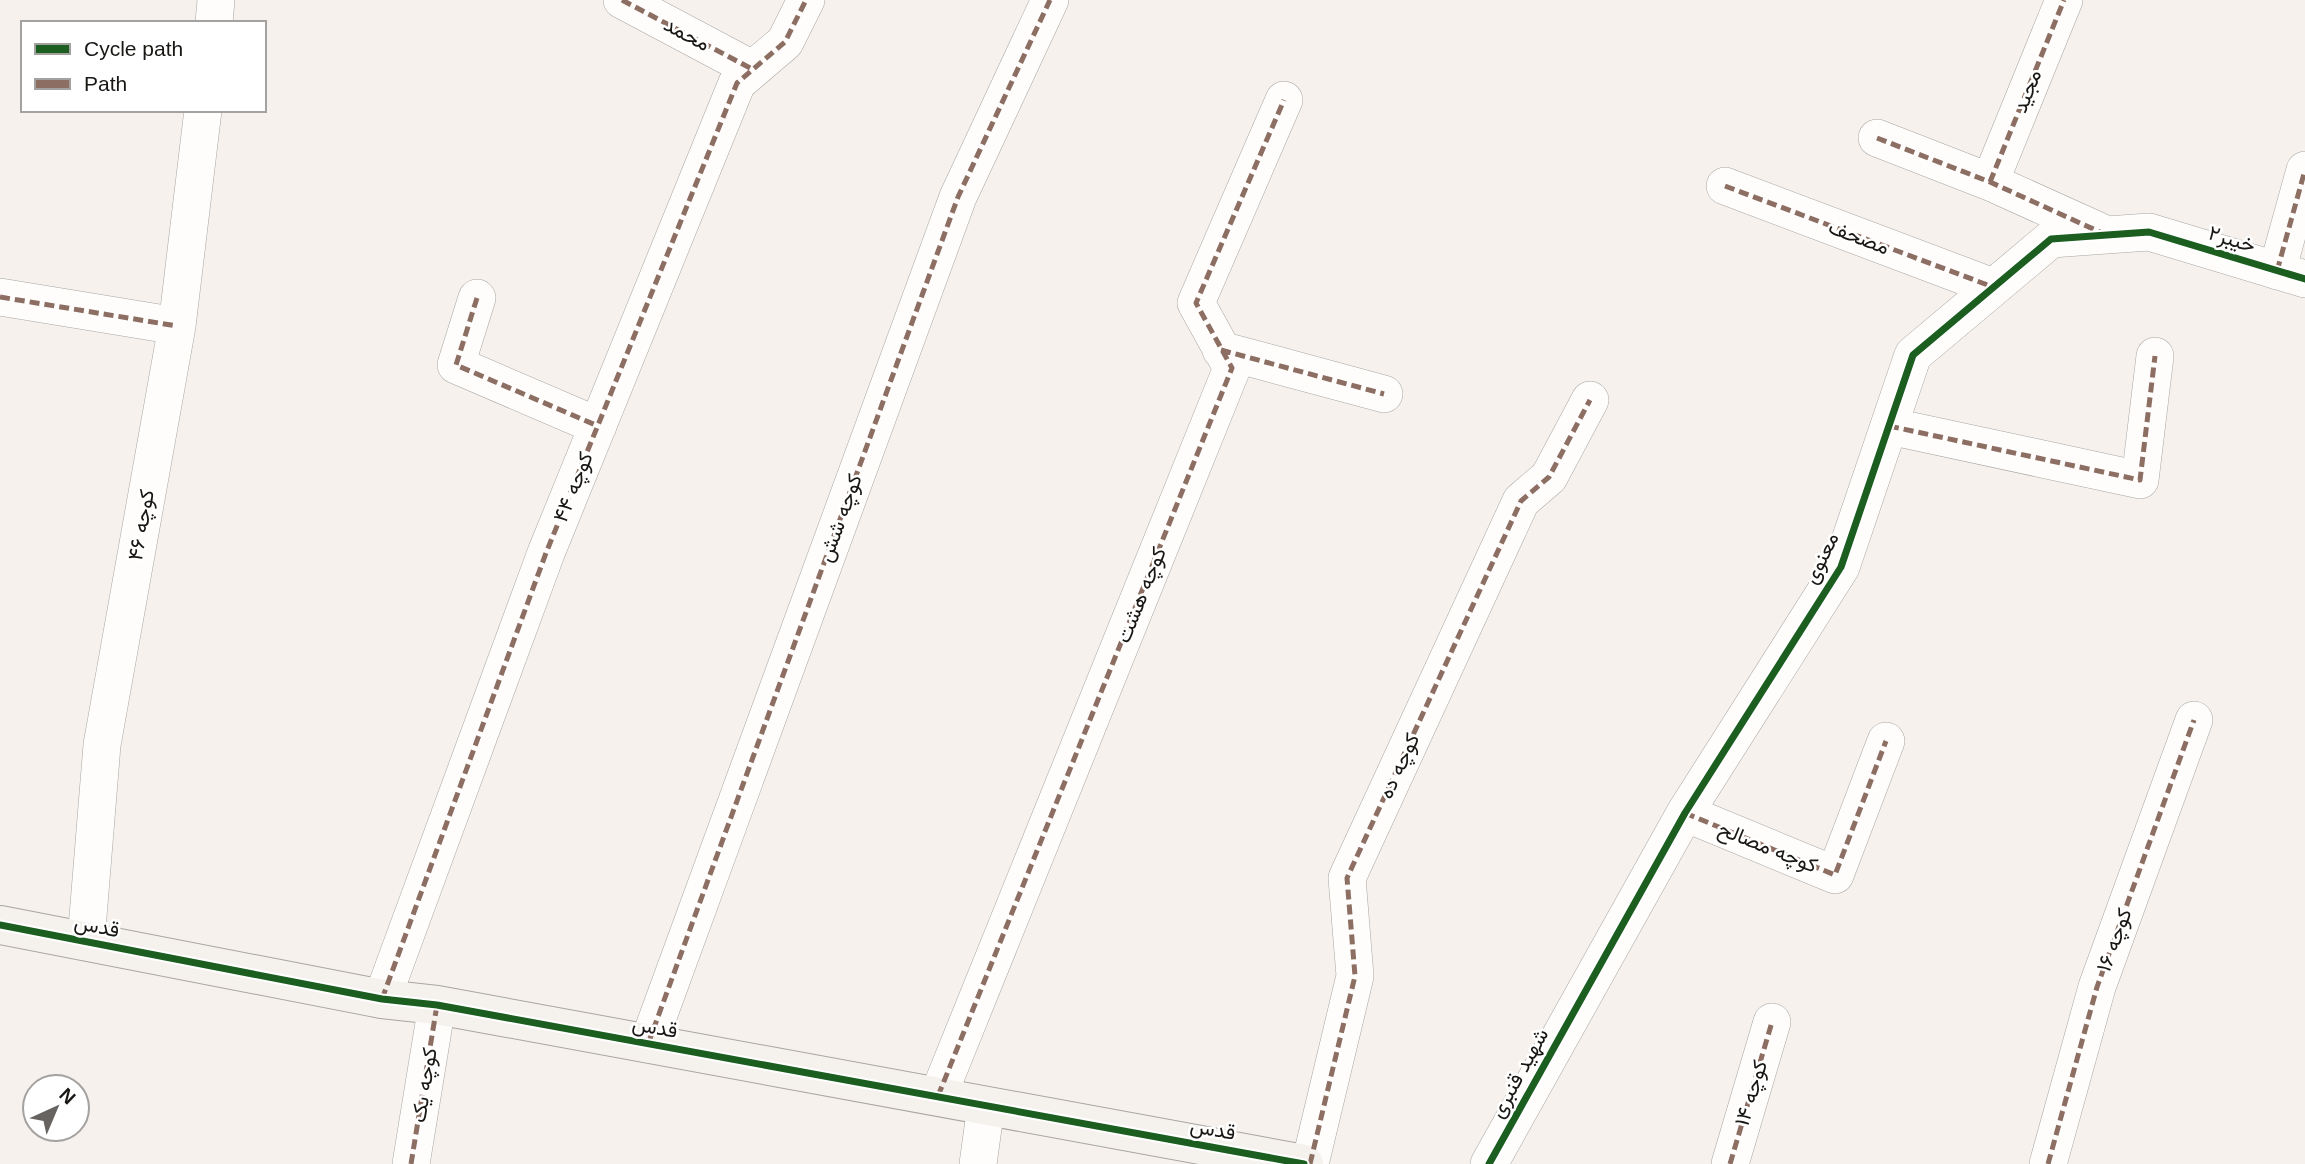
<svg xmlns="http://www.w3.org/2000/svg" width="2305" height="1164" viewBox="0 0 2305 1164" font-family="Arial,Vazirmatn,sans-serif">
  <rect width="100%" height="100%" fill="#f6f1ec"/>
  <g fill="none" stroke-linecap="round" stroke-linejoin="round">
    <defs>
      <path id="street" d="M 622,0 L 752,69
        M 214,23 L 216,0
        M 1877,138 L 1990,182 L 2101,232
        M 1990,182 L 2064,0
        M 1725,186 L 1993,287
        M 2277,271 L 2305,170
        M 0,297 L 177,326
        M 477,298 L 456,365 L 598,426
        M 1221,350 L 1384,394
        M 1889,426 L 2140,480 L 2155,356
        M 1685,813 L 1835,875 L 1886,741
        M 86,941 L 102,745 L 177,326 L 203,110
        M 382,999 L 546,553 L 737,83 L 785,42 L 806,0
        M 648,1044 L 958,197 L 1050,0
        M 938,1096 L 1232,368 L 1196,303 L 1284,100
        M 411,1164 L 437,1005
        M 978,1164 L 986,1106
        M 1310,1164 L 1355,976 L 1347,878 L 1521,501 L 1549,477 L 1590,400
        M 1489,1164 L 1685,813 L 1841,567 L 1913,355 L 2051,239 L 2149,232 L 2305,279
        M 1730,1164 L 1772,1022
        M 2048,1164 L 2097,987 L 2194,720"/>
      <path id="secondary" d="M 0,925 L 382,999 L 437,1005 L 1304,1164"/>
    </defs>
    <!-- street casing -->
    <use href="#street" stroke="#a8a5a2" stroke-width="38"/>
    <!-- secondary casing -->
    <use href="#secondary" stroke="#a8a5a2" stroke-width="40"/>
    <!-- street -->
    <use href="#street" stroke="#fefdfc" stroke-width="37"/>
    <!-- secondary -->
    <use href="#secondary" stroke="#f5f2ee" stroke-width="38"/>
    <!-- quiet -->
    <path stroke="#8d6e63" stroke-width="5" stroke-dasharray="10 5" stroke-linecap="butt" d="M 622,0 L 752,69
      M 1877,138 L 1990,182 L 2102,233
      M 1990,182 L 2064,0
      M 1725,186 L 1993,287
      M 2277,271 L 2305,170
      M 0,297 L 177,326
      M 477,298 L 456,365 L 598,426
      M 1221,350 L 1384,394
      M 1889,426 L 2140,480 L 2155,356
      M 1685,813 L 1835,875 L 1886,741
      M 382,999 L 546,553 L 737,83 L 785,42 L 806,0
      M 648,1044 L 958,197 L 1050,0
      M 938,1096 L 1232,368 L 1196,303 L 1284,100
      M 411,1164 L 437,1005
      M 1310,1164 L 1355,976 L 1347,878 L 1521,501 L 1549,477 L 1590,400
      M 1730,1164 L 1772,1022
      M 2048,1164 L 2097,987 L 2194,720"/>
    <defs>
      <path id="cycleway" d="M 0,925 L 382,999 L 437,1005 L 1304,1164
        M 1489,1164 L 1685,813 L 1841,567 L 1913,355 L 2051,239 L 2149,232 L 2305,279"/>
    </defs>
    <!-- cycleway casing -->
    <use href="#cycleway" stroke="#fff" stroke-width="11"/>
    <!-- cycleway -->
    <use href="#cycleway" stroke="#1b5e20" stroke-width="7"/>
  </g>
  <g text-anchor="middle" stroke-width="5" stroke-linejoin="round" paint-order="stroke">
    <!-- street labels -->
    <g font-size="21" fill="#191714" stroke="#fff">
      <text transform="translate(687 34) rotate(28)" y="7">محمد</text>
      <text transform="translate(2027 91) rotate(-68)" y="7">مجید</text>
      <text transform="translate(1859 237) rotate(21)" y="7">مصحف</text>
      <text transform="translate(2232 239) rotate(17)" y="7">خیبر۲</text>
      <text transform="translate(573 487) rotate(-68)" y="7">کوچه ۴۴</text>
      <text transform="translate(840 518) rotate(-70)" y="7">کوچه شش</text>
      <text transform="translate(141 525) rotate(-80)" y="7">کوچه ۴۶</text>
      <text transform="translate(1821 558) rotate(-64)" y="7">معنوی</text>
      <text transform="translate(1141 595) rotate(-68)" y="7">کوچه هشت</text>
      <text transform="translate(1399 766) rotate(-65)" y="7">کوچه ده</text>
      <text transform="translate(1768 847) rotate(22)" y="7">کوچه مصالح</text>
      <text transform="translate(97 926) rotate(11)" y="7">قدس</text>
      <text transform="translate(2114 940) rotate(-70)" y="7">کوچه ۱۶</text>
      <text transform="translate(655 1027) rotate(10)" y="7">قدس</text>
      <text transform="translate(1519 1073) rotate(-61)" y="7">شهید قنبری</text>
      <text transform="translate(424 1085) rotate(-81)" y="7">کوچه یک</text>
      <text transform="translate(1751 1093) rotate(-73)" y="7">کوچه ۱۴</text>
      <text transform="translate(1213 1129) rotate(10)" y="7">قدس</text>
    </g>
  </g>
  <!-- legend -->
  <rect x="21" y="21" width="245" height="91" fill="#ffffff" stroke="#a3a2a1" stroke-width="2"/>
  <rect x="35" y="44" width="35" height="10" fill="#1b5e20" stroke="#a3a2a1" stroke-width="2"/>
  <text x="84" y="56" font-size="21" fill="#191714">Cycle path</text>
  <rect x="35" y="79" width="35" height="10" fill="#8d6e63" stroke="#a3a2a1" stroke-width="2"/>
  <text x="84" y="91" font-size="21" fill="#191714">Path</text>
  <!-- north arrow -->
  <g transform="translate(56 1108) rotate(44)"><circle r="33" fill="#ffffff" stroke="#a3a2a1" stroke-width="2"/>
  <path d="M0-5L12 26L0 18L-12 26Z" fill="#666360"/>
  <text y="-10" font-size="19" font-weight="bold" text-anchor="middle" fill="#191714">N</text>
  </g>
</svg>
